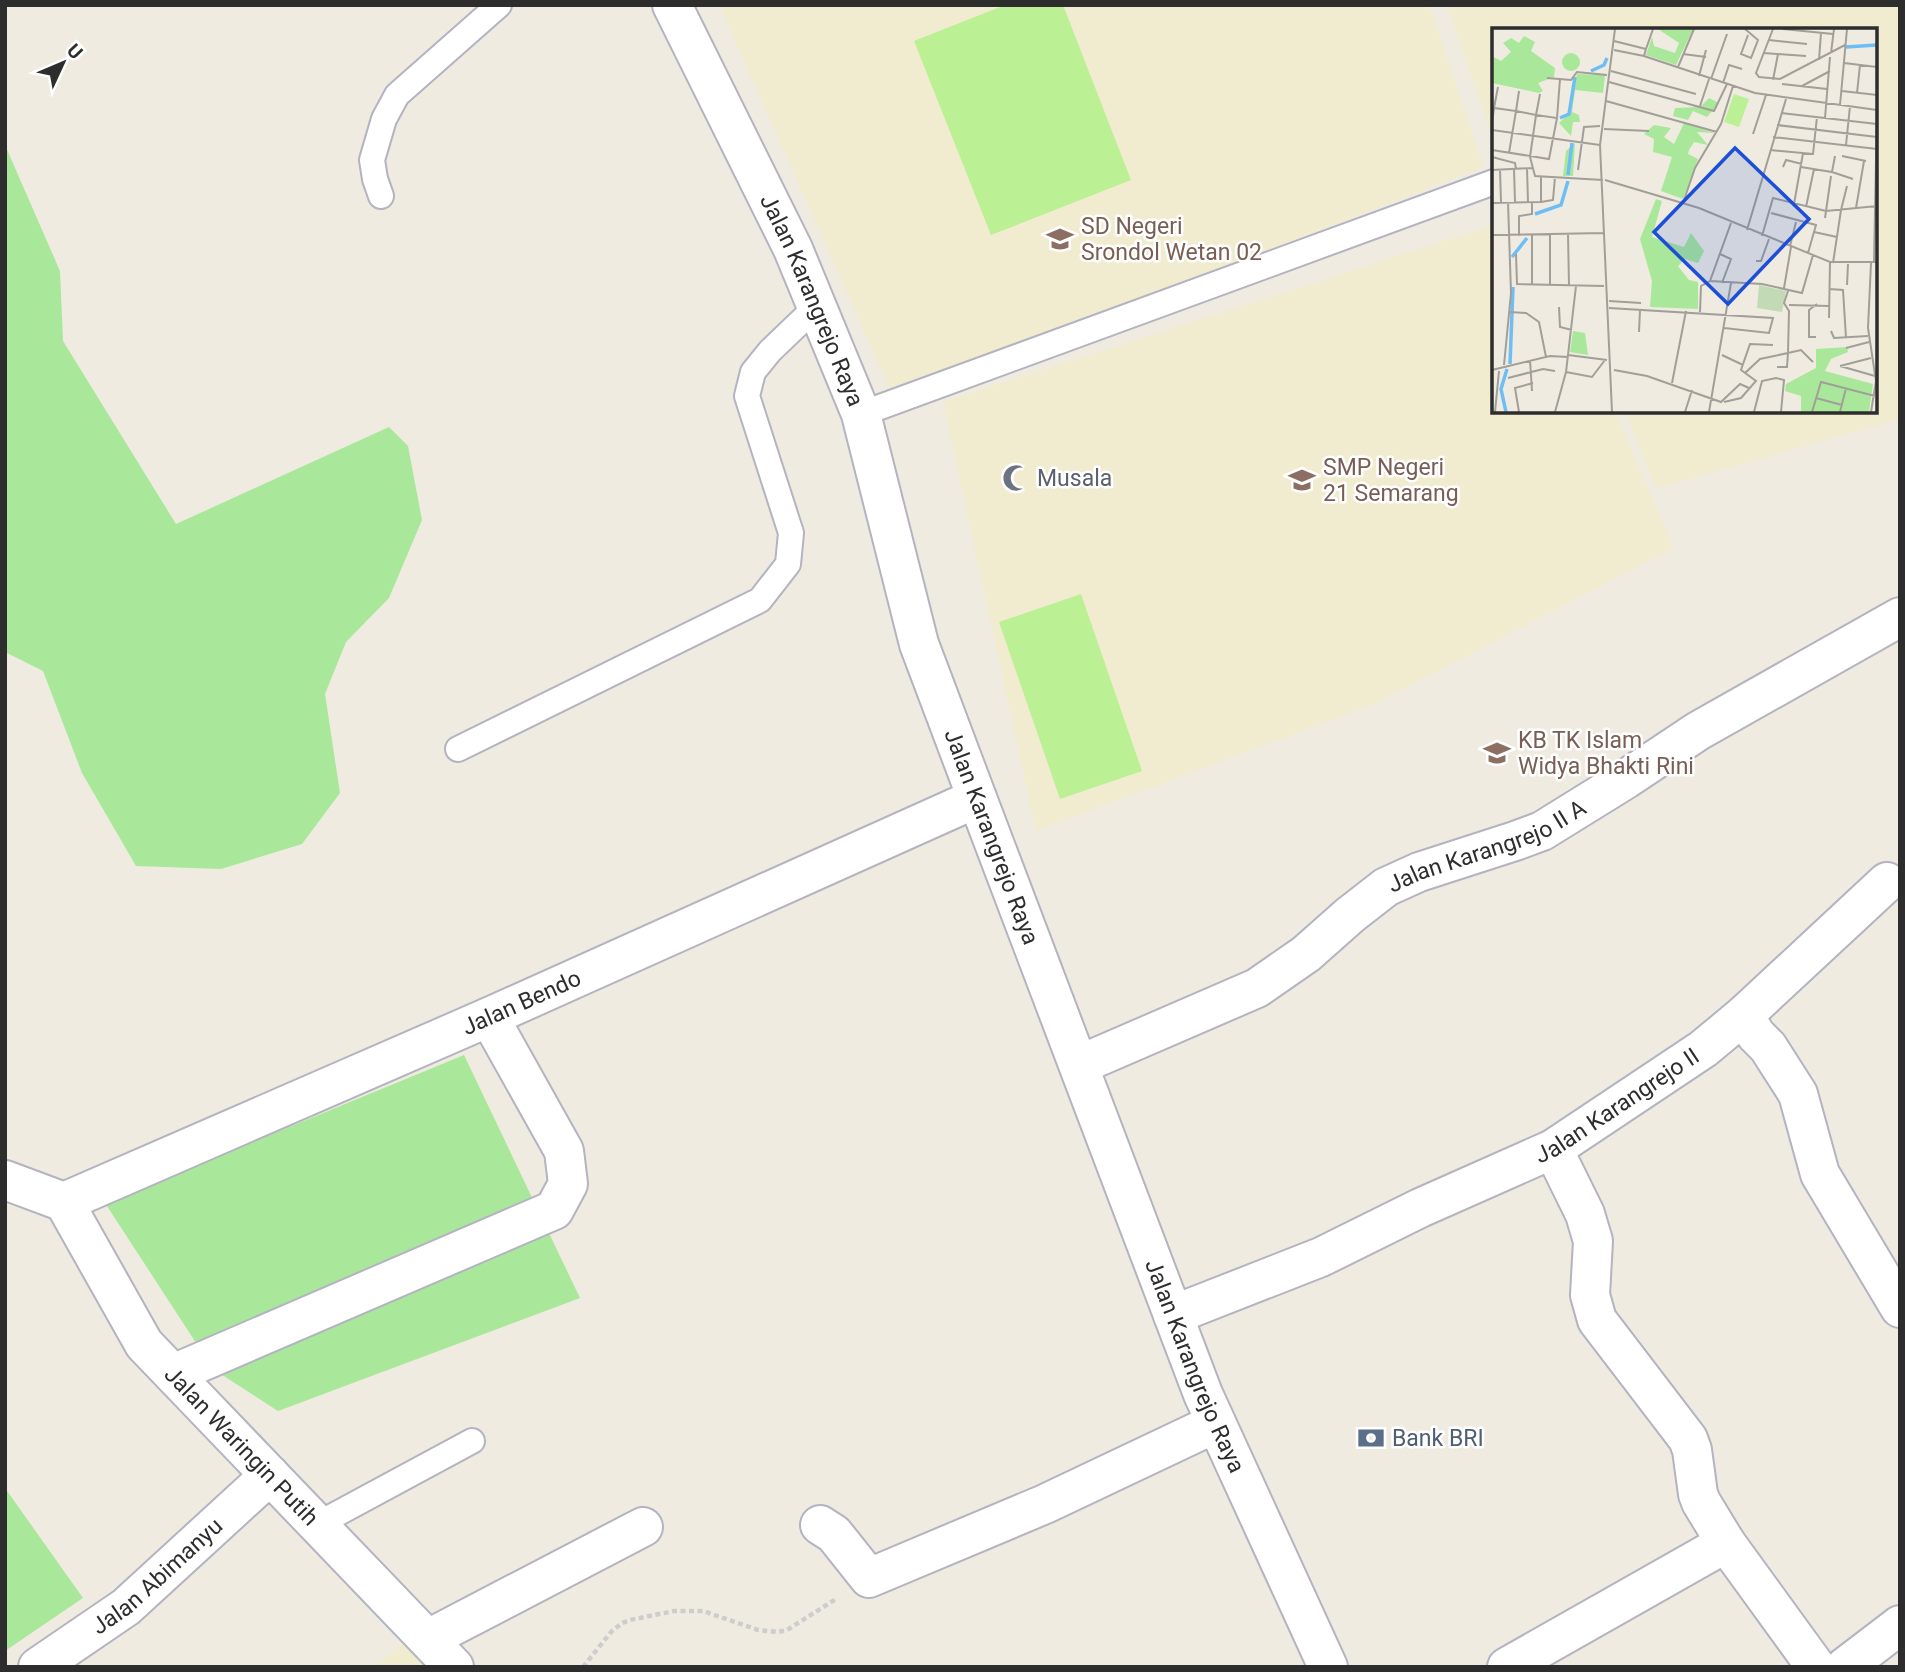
<svg xmlns="http://www.w3.org/2000/svg" width="1905" height="1672" viewBox="0 0 1905 1672" font-family="Roboto,sans-serif">
  <rect width="100%" height="100%" fill="#efebe0"/>
  <!-- education -->
  <path fill="#f1ebcf" d="M 719,5 L 1429,5 L 1483,167 L 1111,311 L 891,392 Z
    M 1447,5 L 1900,5 L 1900,419 L 1656,489 L 1625,411 L 1875,411 L 1875,30 L 1494,30 L 1494,143 Z
    M 1494,225 L 1494,411 L 1615,411 L 1674,548 L 1375,704 L 1036,831 L 943,402 Z
    M 413,1636 L 438,1667 L 373,1667 Z"/>
  <!-- green -->
  <path fill="#a9e89a" d="M 5,145 L 60,271 L 63,341 L 176,524 L 389,427 L 408,446 L 422,520 L 389,598 L 346,642 L 325,694 L 340,793 L 302,844 L 221,869 L 136,866 L 82,773 L 43,671 L 5,652 Z
    M 464,1055 L 580,1298 L 278,1411 L 213,1369 L 105,1203 Z
    M 5,1488 L 83,1598 L 5,1651 Z"/>
  <!-- pitch -->
  <path fill="#bcf095" d="M 1005,5 L 1063,5 L 1131,180 L 991,235 L 914,41 Z
    M 1081,594 L 1142,771 L 1060,799 L 999,622 Z"/>
  <g fill="none" stroke-linecap="round" stroke-linejoin="round">
    <defs>
      <path id="service" d="M 381,196 L 375,179 L 372,160 L 384,119 L 397,95 L 499,5
        M 861,414 L 1494,182
        M 458,749 L 760,600 L 788,564 L 791,533 L 747,396 L 753,372 L 770,351 L 816,307
        M 318,1524 L 472,1441"/>
      <g id="minor">
        <path d="M 1744,1015 L 1887,882"/>
        <path id="s1" d="M 1079,1065 L 1257,988 L 1306,954 L 1350,915 L 1386,887 L 1419,872 L 1515,841 L 1542,831 L 1626,779 L 1698,731 L 1900,617"/>
        <path d="M 1553,1149 L 1585,1214 L 1593,1241 L 1590,1295 L 1597,1320 L 1688,1439 L 1692,1450 L 1698,1494 L 1701,1502 L 1726,1543 L 1816,1667"/>
        <path d="M 5,1180 L 64,1202"/>
        <path id="s2" d="M 64,1202 L 489,1017 L 977,798"/>
        <path id="s3" d="M 64,1202 L 144,1344 L 454,1667"/>
        <path id="s4" d="M 1173,1315 L 1321,1257 L 1420,1208 L 1553,1149 L 1703,1049 L 1744,1015 L 1756,1035 L 1768,1047 L 1798,1094 L 1820,1174 L 1900,1308"/>
        <path d="M 173,1374 L 554,1210 L 568,1184 L 564,1151 L 489,1017"/>
        <path d="M 820,1525 L 834,1534 L 869,1578 L 1045,1504 L 1216,1423"/>
        <path d="M 428,1639 L 643,1527"/>
        <path id="s5" d="M 38,1667 L 126,1607 L 270,1475"/>
        <path d="M 1507,1667 L 1726,1543"/>
        <path d="M 1845,1667 L 1900,1625"/>
      </g>
      <g id="secondary">
        <path id="s6" d="M 672,5 L 793,249 L 861,414 L 919,644 L 977,798 L 1203,1394 L 1328,1667"/>
      </g>
    </defs>
    <!-- service casing -->
    <use href="#service" stroke="#b3b3c1" stroke-width="28"/>
    <!-- minor casing -->
    <use href="#minor" stroke="#b3b3c1" stroke-width="42"/>
    <!-- secondary casing -->
    <use href="#secondary" stroke="#b3b3c1" stroke-width="42"/>
    <!-- path -->
    <path stroke="#cdcdcd" stroke-width="4.5" stroke-dasharray="5 3.5" stroke-linecap="butt" d="M 583,1667 L 611,1632 L 622,1623 L 630,1620 L 674,1611 L 703,1611 L 758,1630 L 778,1632 L 787,1630 L 836,1599"/>
    <!-- service -->
    <use href="#service" stroke="#fff" stroke-width="24"/>
    <!-- minor -->
    <use href="#minor" stroke="#fff" stroke-width="38"/>
    <!-- secondary -->
    <use href="#secondary" stroke="#fff" stroke-width="38"/>
  </g>
  <!-- icons -->
  <defs>
    <symbol id="school-bare" viewBox="-9 -9 18 18"><path d="M0-5L7-2L0 1L-7-2ZM-4 1L0 2.5L4 1V4Q0 6-4 4Z" fill="#8d6e63" stroke="#fff" stroke-width="2.5" paint-order="stroke"/></symbol>
    <symbol id="mosque-bare" viewBox="-9 -9 18 18"><path d="M3.5-4.9A6 6 0 1 0 3.5 4.9A5 5 0 1 1 3.5-4.9Z" fill="#6b7280" stroke="#fff" stroke-width="2.5" paint-order="stroke"/></symbol>
    <symbol id="bank-bare" viewBox="-9 -9 18 18"><path d="M-6-4H6V4H-6ZM0-2.3a2.3 2.3 0 1 0 0 4.6a2.3 2.3 0 1 0 0-4.6Z" fill="#5c6f8a" stroke="#fff" stroke-width="2.5" paint-order="stroke"/></symbol>
  </defs>
  <g fill-rule="evenodd">
    <use href="#school-bare" x="1041" y="220" width="38" height="38"/>
    <use href="#mosque-bare" x="997" y="459" width="38" height="38"/>
    <use href="#school-bare" x="1283" y="461" width="38" height="38"/>
    <use href="#school-bare" x="1478" y="734" width="38" height="38"/>
    <use href="#bank-bare" x="1352" y="1419" width="38" height="38"/>
  </g>
  <g text-anchor="middle" stroke-width="5" stroke-linejoin="round" paint-order="stroke">
    <!-- education labels -->
    <g font-size="23" fill="#785e54" stroke="#fff" text-anchor="start">
      <text x="1081" y="234">SD Negeri<tspan x="1081" dy="26">Srondol Wetan 02</tspan></text>
      <text x="1323" y="475">SMP Negeri<tspan x="1323" dy="26">21 Semarang</tspan></text>
      <text x="1518" y="748">KB TK Islam<tspan x="1518" dy="26">Widya Bhakti Rini</tspan></text>
    </g>
    <!-- street labels -->
    <g font-size="23" fill="#2d2d2d" stroke="#fff">
      <text dy="8" stroke="none"><textPath href="#s6" startOffset="327">Jalan Karangrejo Raya</textPath></text>
      <text dy="8" stroke="none"><textPath href="#s6" startOffset="894">Jalan Karangrejo Raya</textPath></text>
      <text dy="8" stroke="none"><textPath href="#s1" startOffset="467">Jalan Karangrejo II A</textPath></text>
      <text dy="8" stroke="none"><textPath href="#s2" startOffset="499">Jalan Bendo</textPath></text>
      <text dy="8" stroke="none"><textPath href="#s4" startOffset="492">Jalan Karangrejo II</textPath></text>
      <text dy="8" stroke="none"><textPath href="#s6" startOffset="1461">Jalan Karangrejo Raya</textPath></text>
      <text dy="8" stroke="none"><textPath href="#s3" startOffset="304">Jalan Waringin Putih</textPath></text>
      <text dy="8" stroke="none"><textPath href="#s5" startOffset="150">Jalan Abimanyu</textPath></text>
    </g>
    <!-- worship labels -->
    <g font-size="23" fill="#5b616d" stroke="#fff" text-anchor="start">
      <text x="1037" y="486">Musala</text>
    </g>
    <!-- service labels -->
    <g font-size="23" fill="#4e5e75" stroke="#fff" text-anchor="start">
      <text x="1392" y="1446">Bank BRI</text>
    </g>
  </g>
  <!-- overview -->
  <g transform="translate(1492 28)">
    <rect width="385" height="385" fill="#efebe0"/>
    <path d="M 166,1 L 201,1 L 184,37 L 154,27 L 160,9 L 162,18 L 183,25 L 187,15 ZM 32,8 L 43,14 L 39,23 L 63,40 L 62,49 L 46,55 L 51,63 L 47,65 L 0,55 L 0,28 L 9,33 L 19,24 L 11,15 L 19,10 L 27,15 ZM70 34a9 9 0 1 1 18 0a9 9 0 1 1-18 0ZM 85,46 L 113,47 L 111,65 L 83,62 L 80,84 L 87,87 L 88,94 L 81,94 L 79,108 L 67,95 L 77,86 ZM 217,70 L 227,75 L 215,89 L 201,83 L 196,92 L 181,88 L 183,80 L 208,79 ZM 192,95 L 223,105 L 205,104 L 216,117 L 202,114 L 197,122 L 196,126 L 206,131 L 191,171 L 169,163 L 180,129 L 161,124 L 162,111 L 152,106 L 162,97 L 179,100 L 172,109 L 182,116 ZM 83,115 L 81,148 L 71,148 L 74,123 ZM 164,171 L 170,173 L 160,209 L 192,219 L 199,205 L 212,223 L 206,235 L 193,231 L 186,238 L 197,252 L 206,254 L 206,281 L 158,279 L 160,253 L 148,211 ZM 81,303 L 93,305 L 96,327 L 78,324 ZM 355,319 L 356,324 L 339,331 L 333,343 L 381,356 L 377,384 L 309,384 L 309,368 L 293,363 L 294,356 L 324,340 L 324,321 Z" fill="#a9e89a"/>
    <path d="M 267,257 L 294,263 L 290,284 L 265,280 Z" fill="#c2dab6"/>
    <path d="M 242,66 L 257,71 L 247,99 L 232,94 Z" fill="#bcf095"/>
    <path fill="none" stroke="#6ebef6" stroke-width="3.5" d="M 354,19 L 385,17M 99,43 L 112,37 L 115,30M 68,90 L 77,86 L 83,49M 76,147 L 80,115M 43,186 L 69,177 L 76,153M 20,229 L 35,210M 18,336 L 21,259M 14,384 L 9,361 L 15,341"/>
    <path fill="none" stroke="#a19f98" stroke-width="2" d="M 253,1 L 266,12 L 259,30 L 249,26 L 256,7M 281,1 L 264,45 L 267,49 L 288,51 L 353,17M 291,1 L 341,6M 277,12 L 315,16M 122,13 L 154,21 L 152,28 L 263,65 L 385,82M 154,21 L 161,1M 122,22 L 152,28M 272,25 L 314,28M 339,25 L 342,1M 191,26 L 214,29M 327,32 L 329,5M 352,35 L 385,39M 186,39 L 202,1M 119,43 L 204,66M 207,48 L 214,22M 55,50 L 79,52 L 85,44 L 115,47M 219,51 L 235,6M 281,52 L 286,26M 117,54 L 222,83 L 235,56M 231,55 L 237,37 L 250,41M 290,56 L 335,61M 310,58 L 338,43M 27,63 L 24,83 L 44,87 L 38,129 L 43,148 L 111,152M 350,63 L 385,67M 365,65 L 368,37M 114,73 L 225,104M 348,77 L 355,1M 208,78 L 217,51M 2,80 L 6,59M 289,85 L 385,96M 65,90 L 68,51M 333,90 L 338,29M 0,95 L 2,80 L 24,83 L 17,125M 285,97 L 385,109M 112,101 L 157,103M 0,102 L 108,117M 261,106 L 274,67M 281,109 L 385,121M 354,117 L 358,78M 0,122 L 57,131 L 65,90 L 44,87 L 48,66M 278,122 L 321,126 L 325,89M 350,128 L 374,133M 0,129 L 23,135 L 24,141M 291,139 L 294,132 L 310,136M 309,139 L 340,144 L 343,128M 22,141 L 23,174M 35,141 L 36,174M 0,142 L 41,140M 8,142 L 9,174M 86,142 L 92,99 L 108,98M 340,144 L 361,151M 113,152 L 207,180 L 338,234 L 385,234M 49,174 L 61,172 L 63,149M 0,175 L 49,174 L 49,148M 191,175 L 203,140 L 229,96 L 241,58M 302,176 L 311,125M 314,179 L 322,141M 364,180 L 372,133M 349,182 L 355,158M 279,185 L 324,197 L 316,225M 333,190 L 339,148M 255,202 L 294,71M 322,204 L 345,209M 40,206 L 40,257M 58,206 L 58,256M 76,206 L 77,257M 0,207 L 112,205M 27,208 L 27,188 L 40,186 L 40,174M 270,208 L 281,170 L 334,183 L 385,178M 298,218 L 304,194M 24,226 L 25,256 L 112,258M 228,226 L 239,231 L 230,255M 264,233 L 269,233 L 277,211M 382,234 L 385,80M 341,235 L 349,182M 379,235 L 376,300 L 384,353 L 379,384M 218,253 L 270,256 L 310,265 L 321,227M 218,253 L 239,195M 355,257 L 356,236M 292,260 L 299,219M 337,261 L 351,262 L 354,310M 296,263 L 292,275 L 297,283 L 296,325 L 309,322 L 321,334M 117,273 L 149,275M 297,277 L 337,278M 67,279 L 68,299 L 80,302M 117,280 L 281,290 L 277,305 L 232,300M 17,284 L 34,285 L 47,294 L 54,329M 208,284 L 209,258 L 218,253M 337,290 L 338,234M 339,303 L 342,310 L 376,308M 147,304 L 148,282M 324,309 L 317,309 L 317,282 L 325,276M 354,320 L 377,314M 76,327 L 115,332M 230,327 L 251,337M 38,332 L 40,363M 12,337 L 19,265 L 16,174M 348,338 L 383,348M 348,338 L 379,330M 0,342 L 58,328 L 76,329M 122,342 L 155,348 L 229,374 L 248,356 L 257,360M 74,344 L 100,349 L 113,332M 253,345 L 268,331 L 296,325 L 295,339 L 285,339M 16,350 L 51,341 L 63,343M 180,355 L 194,283M 324,370 L 350,377M 232,374 L 249,370 L 264,353 L 249,342 L 258,316 L 281,317M 3,384 L 7,343M 27,384 L 23,360 L 41,355M 63,384 L 74,344 L 84,258M 120,384 L 108,117 L 123,1M 193,384 L 200,362M 217,384 L 239,255M 262,384 L 270,353 L 284,350 L 292,352 L 289,384M 320,384 L 329,354 L 383,368M 348,384 L 354,360"/>
    <path fill="#1d4ed8" fill-opacity="0.15" stroke="#1d4ed8" stroke-width="3.5" d="M 243,120 L 317,191 L 236,276 L 162,204 Z"/>
    <rect width="385" height="385" fill="none" stroke="#2d2d2d" stroke-width="3.5"/>
  </g>
  <!-- border -->
  <rect width="1905" height="1672" fill="none" stroke="#2d2d2d" stroke-width="14"/>
  <!-- north arrow -->
  <g transform="translate(63 63) rotate(46)" stroke="#ffffff" stroke-width="5" paint-order="stroke">
  <path d="M0-5L12 26L0 18L-12 26Z" fill="#2d2d2d"/>
  <text y="-10" font-size="19" font-weight="bold" text-anchor="middle" fill="#2d2d2d">U</text>
  </g>
</svg>
